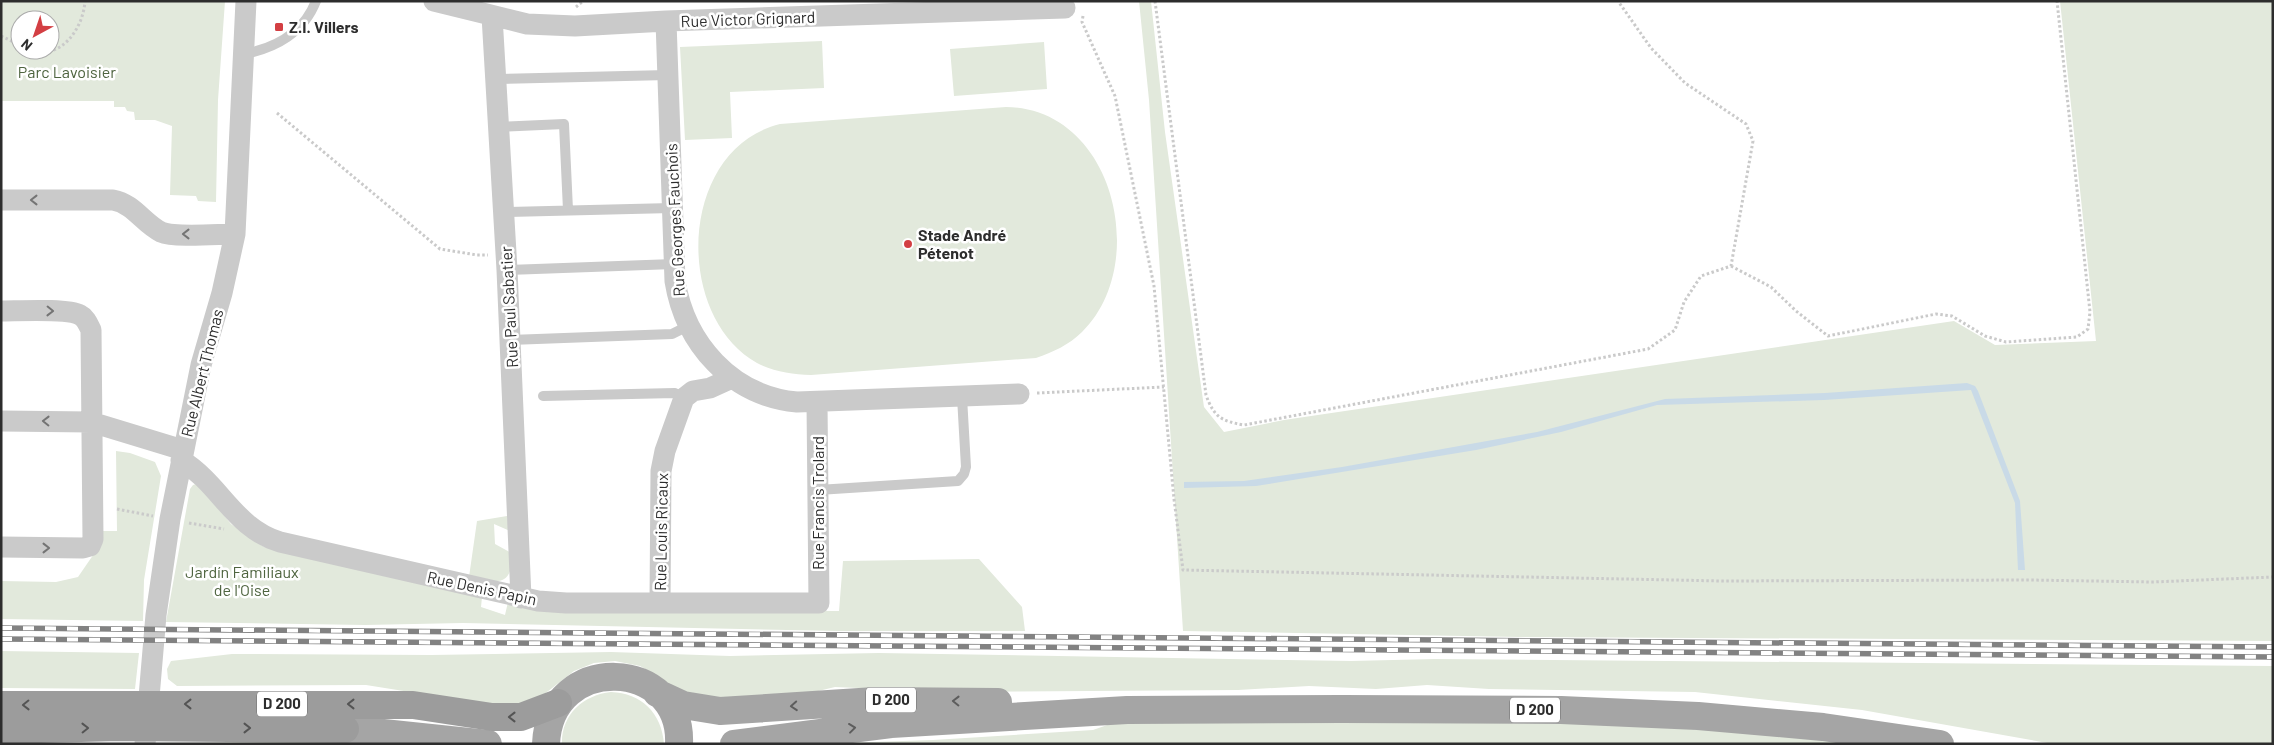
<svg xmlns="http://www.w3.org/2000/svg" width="2274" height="745" viewBox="0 0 2274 745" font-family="Barlow,sans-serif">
  <rect width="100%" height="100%" fill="#fff"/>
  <!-- green -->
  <path fill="#e2e9dc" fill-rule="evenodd" d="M 1,1 L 225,1 L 218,100 L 216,202 L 198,201 L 196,196 L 170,195 L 172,126 L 155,120 L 135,120 L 134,112 L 127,111 L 125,107 L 114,107 L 114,101 L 1,101 ZM 20,20 L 50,20 L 50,50 L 20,50 Z
    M 1139,1 L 1151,1 L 1165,132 L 1204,407 L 1224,432 L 1284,420 L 1954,321 L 1995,345 L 2096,341 L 2060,1 L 2273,1 L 2273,641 L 1519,637 L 1183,631 L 1149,100 Z
    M 822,41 L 824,88 L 730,92 L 732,138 L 685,140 L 680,47 Z
    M 1044,42 L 1047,89 L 954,96 L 950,49 Z
    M 1006,107 C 1114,108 1151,264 1082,332 C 1069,345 1053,352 1036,358 L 811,375 C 792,374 774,372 757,363 C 673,316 678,149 780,124 Z
    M 116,451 L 130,453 L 155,462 L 161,476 L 144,580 L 143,621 L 1,619 L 1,581 L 56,582 L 78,577 L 100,545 L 102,531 L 117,531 Z
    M 196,484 L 199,485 L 231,524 L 264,547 L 482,597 L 481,607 L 505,615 L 508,602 L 551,610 L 839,611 L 843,561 L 979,559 L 1022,607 L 1025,631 L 838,631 L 463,623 L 365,625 L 166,622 L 190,489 L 193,485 Z
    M 507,516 L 510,531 L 494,524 L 495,544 L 513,554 C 511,589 497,582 469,577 L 477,521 Z
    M 1,651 L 139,653 L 135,689 L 1,688 Z
    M 611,652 L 730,656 L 879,653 L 1351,661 L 1435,659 L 2273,666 L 2273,744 L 2053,744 L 1862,710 L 1695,692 L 1489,689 L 1427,685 L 1376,689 L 1309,686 L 1238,690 L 954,692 L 835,687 L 793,697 L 684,698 L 656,675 L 640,666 L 615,661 L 594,663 L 574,671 L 538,699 L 504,707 L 366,685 L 177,686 L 168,679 L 167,669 L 171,661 L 232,654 L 431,655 Z
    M 611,692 C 641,693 662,713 664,744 L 562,744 C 561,715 583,695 611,692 Z
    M 1642,722 L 1869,744 L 812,744 L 933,740 L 1093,730 L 1113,723 Z
    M 434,741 L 449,744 L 159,743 Z"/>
  <!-- water -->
  <path fill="#c9dae7" d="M 1967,383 L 1975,386 L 1978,391 L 2020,501 L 2025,570 L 2018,570 L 2015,503 L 1971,390 L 1824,400 L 1657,405 L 1561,432 L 1476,450 L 1256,486 L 1184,488 L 1184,482 L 1244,481 L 1342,467 L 1537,432 L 1665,399 L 1825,393 Z"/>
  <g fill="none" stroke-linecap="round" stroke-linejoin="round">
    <!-- path -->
    <path stroke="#cacaca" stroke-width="3" stroke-dasharray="2.5 2.5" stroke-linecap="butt" d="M 1155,1 L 1206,395 C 1214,417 1221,421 1244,425 L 1648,349 L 1675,330 L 1684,302 L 1701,276 L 1731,266 L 1753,141 L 1746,124 L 1685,83 L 1651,48 L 1618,1
      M 576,7 L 583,1
      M 1083,16 L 1082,22 L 1115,96 L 1154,286 L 1174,499 L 1183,570 L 1722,581 L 2030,580 L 2153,582 L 2273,577
      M 1,36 L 20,45
      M 29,50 C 60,61 83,30 85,1
      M 277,113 L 440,249 L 477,255 L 488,255
      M 1731,266 L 1771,287 L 1796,311 L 1828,336 L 1936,314 L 1952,316 L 1985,336 L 2006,342 L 2077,337 L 2088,329 L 2090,312 L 2057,1
      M 1037,393 L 1164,387
      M 117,509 L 153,516
      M 189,523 L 224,529"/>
    <!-- service -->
    <path stroke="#cacaca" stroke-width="10" d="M 244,54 C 276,48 304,32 316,1
      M 496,79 L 668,75
      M 499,127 L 564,124 L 568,210
      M 504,212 L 672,208
      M 507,270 L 674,264
      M 510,340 L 672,334 L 688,326
      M 543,396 L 675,393 L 684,398
      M 818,490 L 958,481 L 964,474 L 966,467 L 962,397"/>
    <!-- minor -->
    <path stroke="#cacaca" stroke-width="21" d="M 434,1 L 527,24 L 575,26 L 666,21 L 1065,8
      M 492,16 L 507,270 L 521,598
      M 666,21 L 675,281 C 685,343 731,396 797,402 L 1019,394
      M 1,200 L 113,200 C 134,204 143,223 161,232 C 175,238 218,234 235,234
      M 1,311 C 18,311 67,308 80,315 C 86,318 88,324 91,330 L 93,539 L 90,546 L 83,548 L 1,547
      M 1,421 L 91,422 L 183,450
      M 181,460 C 221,485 234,528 280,542 L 538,601 L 566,603 L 819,603 L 817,403
      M 660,602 L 661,471 L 665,451 L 684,398 L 693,391 L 710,388 L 732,378
      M 145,744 L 156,615 L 170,519 L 201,365 L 222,293 L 235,234 L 246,1"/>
    <!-- primary -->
    <path stroke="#a5a5a5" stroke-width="28" d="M 657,693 L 683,705 L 720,711 L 875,701 L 998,702
      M 345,729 L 488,744
      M 546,744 C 550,651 683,658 679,744
      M 734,744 L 891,724 L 1127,710 L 1342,709 L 1561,710 L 1698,716 L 1823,727 L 1940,744"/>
    <!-- trunk -->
    <path stroke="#9c9c9c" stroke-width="28" d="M 1,705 L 413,705 L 492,717 L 521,717 L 558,703
      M 1,730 L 120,727 L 345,729"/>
    <defs>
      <path id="rail" d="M 1,628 L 2273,647
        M 1,639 L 2273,657"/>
    </defs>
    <!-- rail casing -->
    <use href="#rail" stroke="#828282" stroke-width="5.5"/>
    <!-- rail -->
    <use href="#rail" stroke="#fff" stroke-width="4" stroke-dasharray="11" stroke-linecap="butt"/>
  </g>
  <!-- one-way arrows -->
  <defs><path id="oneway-chevron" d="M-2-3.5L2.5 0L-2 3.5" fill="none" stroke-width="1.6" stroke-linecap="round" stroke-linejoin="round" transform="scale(1.25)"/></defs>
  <g stroke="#747474">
    <use href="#oneway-chevron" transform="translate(34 200) rotate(-180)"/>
    <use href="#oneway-chevron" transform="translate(186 234) rotate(180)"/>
    <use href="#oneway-chevron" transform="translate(50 311) rotate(1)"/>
    <use href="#oneway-chevron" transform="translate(46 421) rotate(-179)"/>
    <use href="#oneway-chevron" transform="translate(46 548)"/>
  </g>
  <g stroke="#5d5d5d">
    <use href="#oneway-chevron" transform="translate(956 701) rotate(-179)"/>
    <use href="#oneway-chevron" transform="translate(794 706) rotate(176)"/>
    <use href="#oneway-chevron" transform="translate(852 728) rotate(-7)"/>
  </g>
  <g stroke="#545454">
    <use href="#oneway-chevron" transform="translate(188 704) rotate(180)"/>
    <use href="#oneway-chevron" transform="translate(351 704) rotate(180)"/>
    <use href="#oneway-chevron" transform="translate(26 705) rotate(179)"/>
    <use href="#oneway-chevron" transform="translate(512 717) rotate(-180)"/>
    <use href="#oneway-chevron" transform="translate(85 728) rotate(-1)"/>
    <use href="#oneway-chevron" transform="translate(247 728)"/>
  </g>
  <!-- markers -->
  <g fill="#d33f43" stroke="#fff" stroke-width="2">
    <rect x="274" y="22" width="10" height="10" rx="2.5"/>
    <circle cx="908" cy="244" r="5"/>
  </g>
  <g text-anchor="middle" stroke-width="5" stroke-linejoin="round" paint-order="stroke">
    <!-- shield labels -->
    <g fill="#fff" stroke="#6c6c6c" stroke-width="1">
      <rect x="866" y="687.5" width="50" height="25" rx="4"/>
      <rect x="257" y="691.5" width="50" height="25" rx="4"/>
      <rect x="1510" y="697.5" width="50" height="25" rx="4"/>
    </g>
    <g font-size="15" font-weight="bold" fill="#2d2d2d">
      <text x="891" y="705">D 200</text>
      <text x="282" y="709">D 200</text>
      <text x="1535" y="715">D 200</text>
    </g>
    <!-- street labels -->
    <g font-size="16" fill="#2d2d2d" stroke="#fff">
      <text transform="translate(748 19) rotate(-2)" y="6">Rue Victor Grignard</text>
      <text transform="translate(675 220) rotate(-93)" y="6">Rue Georges Fauchois</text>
      <text transform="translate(509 307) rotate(-93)" y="6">Rue Paul Sabatier</text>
      <text transform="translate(202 373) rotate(-76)" y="6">Rue Albert Thomas</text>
      <text transform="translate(818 503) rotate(-90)" y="6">Rue Francis Trolard</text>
      <text transform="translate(661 532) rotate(-89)" y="6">Rue Louis Ricaux</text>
      <text transform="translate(482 588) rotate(12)" y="6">Rue Denis Papin</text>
    </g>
    <!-- poi labels -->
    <g font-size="16" font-weight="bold" fill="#2d2d2d" stroke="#fff" text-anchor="start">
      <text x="289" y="33">Z.I. Villers</text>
      <text x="918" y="241">Stade André<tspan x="918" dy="18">Pétenot</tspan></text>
    </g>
    <!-- park labels -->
    <g font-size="16" fill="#4e643f" stroke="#fff">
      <text x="67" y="78">Parc Lavoisier</text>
      <text x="242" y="578">Jardín Familiaux<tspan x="242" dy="18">de l'Oise</tspan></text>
    </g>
  </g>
  <!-- border -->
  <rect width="2274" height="745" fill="none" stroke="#2d2d2d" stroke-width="5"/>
  <!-- north arrow -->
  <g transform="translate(35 35) rotate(220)"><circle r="24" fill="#ffffff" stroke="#ababab"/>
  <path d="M0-4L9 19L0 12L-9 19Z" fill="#d33f43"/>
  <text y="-8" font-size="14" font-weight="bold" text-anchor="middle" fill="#2d2d2d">N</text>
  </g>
</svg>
